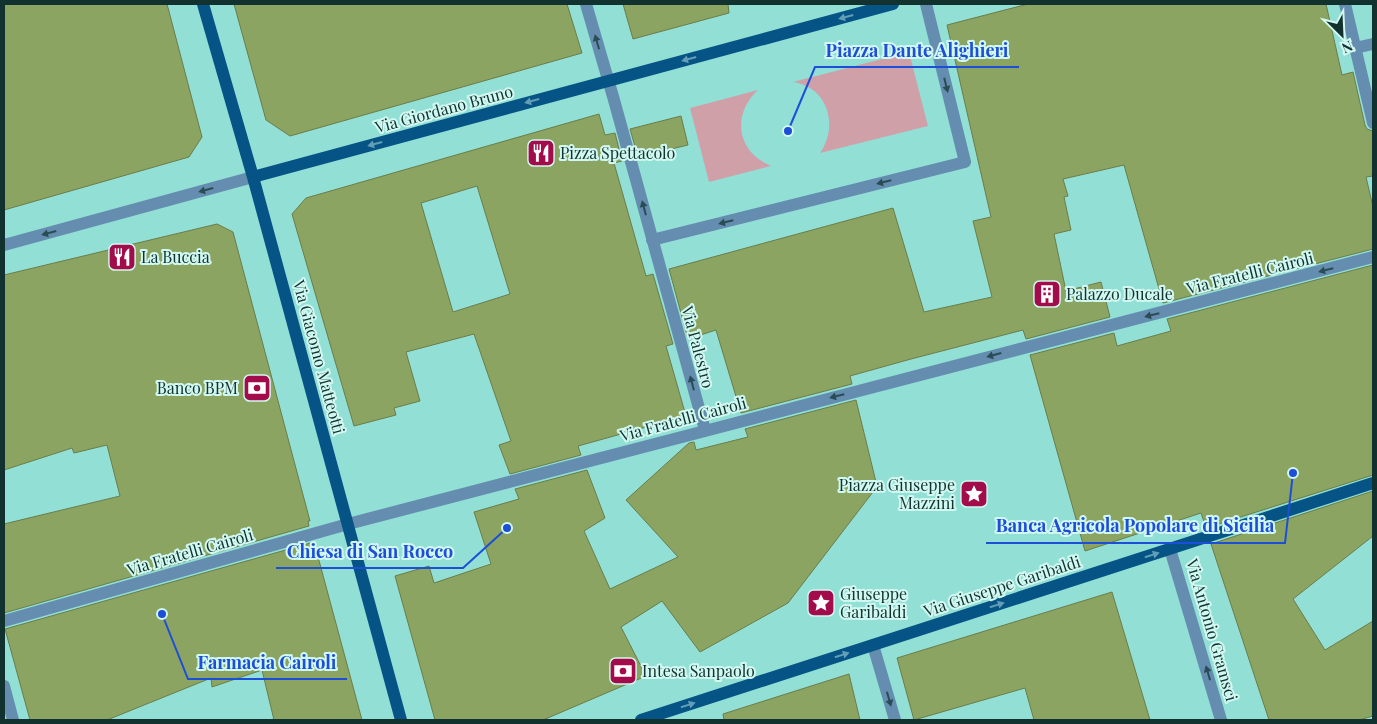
<svg xmlns="http://www.w3.org/2000/svg" width="1377" height="724" viewBox="0 0 1377 724" font-family="'Playfair Display',serif">
  <rect width="100%" height="100%" fill="#91dfd5"/>
  <!-- green -->
  <path fill="#d0a0a9" d="M 909,52 L 928,126 L 820,153 C 839,126 828,87 793,82 Z
    M 758,90 C 731,115 737,152 771,166 L 709,182 L 690,108 Z"/>
  <!-- building -->
  <path fill="#8ca462" stroke="#6a7d49" fill-rule="evenodd" d="M 4,4 L 167,4 L 202,137 L 189,157 L 4,210 Z
    M 234,4 L 567,4 L 582,53 L 290,136 L 266,120 Z
    M 623,4 L 728,4 L 729,13 L 633,39 Z
    M 1028,4 L 1326,4 L 1342,75 L 1353,72 L 1365,125 L 1367,129 L 1373,131 L 1373,176 L 1366,177 L 1373,207 L 1373,249 L 1163,303 L 1124,165 L 1063,179 L 1068,196 L 1064,197 L 1071,230 L 1054,234 L 1066,291 L 1101,282 L 1110,317 L 1026,339 L 1023,330 L 911,359 L 850,376 L 852,384 L 741,413 L 716,330 L 688,339 L 669,269 L 893,208 L 924,312 L 992,297 L 973,221 L 991,217 L 947,25 Z
    M 599,114 L 605,135 L 615,133 L 622,161 L 614,163 L 646,276 L 653,274 L 673,344 L 666,346 L 686,416 L 578,446 L 581,455 L 510,474 L 499,445 L 511,441 L 474,334 L 406,352 L 420,401 L 394,408 L 396,415 L 354,426 L 292,214 L 306,198 ZM 477,186 L 510,294 L 453,312 L 421,203 Z
    M 681,116 L 688,145 L 638,157 L 630,129 Z
    M 217,224 L 233,232 L 310,521 L 308,521 L 309,526 L 4,613 L 4,524 L 120,496 L 107,445 L 74,453 L 72,448 L 4,470 L 4,275 Z
    M 1373,265 L 1373,475 L 1206,528 L 1201,513 L 1085,551 L 1030,355 L 1114,333 L 1117,346 L 1171,331 L 1167,319 Z
    M 856,400 L 876,482 L 876,488 L 788,603 L 700,652 L 662,601 L 621,627 L 646,676 L 543,720 L 435,720 L 395,576 L 429,566 L 434,583 L 491,564 L 474,512 L 519,499 L 515,489 L 587,470 L 605,518 L 584,531 L 610,589 L 678,557 L 626,500 L 689,443 L 694,442 L 696,450 L 748,437 L 745,429 Z
    M 1373,491 L 1373,536 L 1293,599 L 1325,650 L 1373,621 L 1373,716 L 1359,720 L 1269,720 L 1211,544 Z
    M 314,542 L 362,720 L 274,720 L 262,670 L 212,687 L 211,678 L 107,720 L 30,720 L 5,629 Z
    M 1112,592 L 1150,720 L 1034,720 L 1025,688 L 914,720 L 897,658 Z
    M 849,674 L 860,720 L 724,720 L 723,714 Z"/>
  <g fill="none" stroke-linecap="round" stroke-linejoin="round">
    <!-- minor -->
    <path stroke="#648db0" stroke-width="12" d="M 586,4 L 614,100 L 705,430
      M 1345,4 L 1373,123
      M 1355,48 L 1373,44
      M 652,240 L 965,162 L 926,4
      M 4,245 L 253,177
      M 1170,549 L 1221,720
      M 4,621 L 348,524 L 1373,257
      M 873,645 L 895,720
      M 4,686 L 13,720"/>
    <!-- major -->
    <path stroke="#065485" stroke-width="12" d="M 203,4 L 253,177 L 401,720
      M 253,177 L 893,4
      M 641,720 L 1373,483"/>
  </g>
  <!-- one-way arrows -->
  <defs><path id="oneway-solid" d="M-6-.8H1V-3.2L6.5 0L1 3.2V.8H-6Z" transform="scale(1.25)"/></defs>
  <g fill="#629eb6">
    <use href="#oneway-solid" transform="translate(846 17) rotate(165)"/>
    <use href="#oneway-solid" transform="translate(689 59) rotate(165)"/>
    <use href="#oneway-solid" transform="translate(532 101) rotate(165)"/>
    <use href="#oneway-solid" transform="translate(375 144) rotate(165)"/>
    <use href="#oneway-solid" transform="translate(1152 555) rotate(-18)"/>
    <use href="#oneway-solid" transform="translate(997 605) rotate(-18)"/>
    <use href="#oneway-solid" transform="translate(842 655) rotate(-18)"/>
    <use href="#oneway-solid" transform="translate(688 705) rotate(-18)"/>
  </g>
  <g fill="#2a4d55">
    <use href="#oneway-solid" transform="translate(597 42) rotate(-106)"/>
    <use href="#oneway-solid" transform="translate(946 85) rotate(76)"/>
    <use href="#oneway-solid" transform="translate(884 182) rotate(166)"/>
    <use href="#oneway-solid" transform="translate(206 190) rotate(165)"/>
    <use href="#oneway-solid" transform="translate(644 208) rotate(-105)"/>
    <use href="#oneway-solid" transform="translate(726 222) rotate(166)"/>
    <use href="#oneway-solid" transform="translate(49 233) rotate(165)"/>
    <use href="#oneway-solid" transform="translate(1326 270) rotate(166)"/>
    <use href="#oneway-solid" transform="translate(1152 315) rotate(166)"/>
    <use href="#oneway-solid" transform="translate(994 355) rotate(165)"/>
    <use href="#oneway-solid" transform="translate(692 383) rotate(-105)"/>
    <use href="#oneway-solid" transform="translate(837 396) rotate(166)"/>
    <use href="#oneway-solid" transform="translate(1208 673) rotate(-106)"/>
    <use href="#oneway-solid" transform="translate(889 699) rotate(74)"/>
  </g>
  <!-- icons -->
  <defs>
    <symbol id="restaurant-square" viewBox="-11 -11 22 22"><rect x="-9" y="-9" width="18" height="18" rx="4" fill="#a30c4b" stroke="#d2f8f2"/><path d="M-5-6h1v4h1v-4h1v4h1v-4h1v5L-1.5 .5V6h-2V.5L-5-1ZM5-6V6H3V1.5H1.5Q1.5-4 5-6Z" fill="#fff"/></symbol>
    <symbol id="building-square" viewBox="-11 -11 22 22"><rect x="-9" y="-9" width="18" height="18" rx="4" fill="#a30c4b" stroke="#d2f8f2"/><path d="M-4-6H4V6H1V3H-1V6H-4ZM-2.5-4.3h1.7v1.8h-1.7ZM.8-4.3h1.7v1.8H.8ZM-2.5-1h1.7V.8h-1.7ZM.8-1h1.7V.8H.8Z" fill="#fff"/></symbol>
    <symbol id="bank-square" viewBox="-11 -11 22 22"><rect x="-9" y="-9" width="18" height="18" rx="4" fill="#a30c4b" stroke="#d2f8f2"/><path d="M-6-4H6V4H-6ZM0-2.3a2.3 2.3 0 1 0 0 4.6a2.3 2.3 0 1 0 0-4.6Z" fill="#fff"/></symbol>
    <symbol id="sight-square" viewBox="-11 -11 22 22"><rect x="-9" y="-9" width="18" height="18" rx="4" fill="#a30c4b" stroke="#d2f8f2"/><path d="M0-6L1.8-2.2L6-1.7L2.9 1.2L3.7 5.4L0 3.3L-3.7 5.4L-2.9 1.2L-6-1.7L-1.8-2.2Z" fill="#fff"/></symbol>
  </defs>
  <g fill-rule="evenodd">
    <use href="#restaurant-square" x="525" y="137" width="32" height="32"/>
    <use href="#restaurant-square" x="106" y="241" width="32" height="32"/>
    <use href="#building-square" x="1031" y="278" width="32" height="32"/>
    <use href="#bank-square" x="241" y="372" width="32" height="32"/>
    <use href="#sight-square" x="958" y="478" width="32" height="32"/>
    <use href="#sight-square" x="805" y="587" width="32" height="32"/>
    <use href="#bank-square" x="607" y="655" width="32" height="32"/>
  </g>
  <g text-anchor="middle" stroke-width="4" stroke-linejoin="round" paint-order="stroke">
    <!-- street labels -->
    <g font-size="16" fill="#11322e" stroke="#d2f8f2">
      <text transform="translate(444 109) rotate(-15)" y="6">Via Giordano Bruno</text>
      <text transform="translate(1250 273) rotate(-14)" y="6">Via Fratelli Cairoli</text>
      <text transform="translate(698 347) rotate(75)" y="6">Via Palestro</text>
      <text transform="translate(319 357) rotate(75)" y="6">Via Giacomo Matteotti</text>
      <text transform="translate(683 419) rotate(-15)" y="6">Via Fratelli Cairoli</text>
      <text transform="translate(190 552) rotate(-16)" y="6">Via Fratelli Cairoli</text>
      <text transform="translate(1002 586) rotate(-18)" y="6">Via Giuseppe Garibaldi</text>
      <text transform="translate(1212 630) rotate(74)" y="6">Via Antonio Gramsci</text>
    </g>
    <!-- poi labels -->
    <g font-size="16" fill="#11322e" stroke="#d2f8f2" text-anchor="start">
      <text x="560" y="159">Pizza Spettacolo</text>
      <text x="141" y="263">La Buccia</text>
      <text x="1066" y="300">Palazzo Ducale</text>
      <text x="238" y="394" text-anchor="end">Banco BPM</text>
      <text x="955" y="491" text-anchor="end">Piazza Giuseppe<tspan x="955" dy="18">Mazzini</tspan></text>
      <text x="840" y="600">Giuseppe<tspan x="840" dy="18">Garibaldi</tspan></text>
      <text x="642" y="677">Intesa Sanpaolo</text>
    </g>
  </g>
  <!-- callouts -->
  <path fill="none" stroke="#1d4ed8" stroke-width="2" d="M788 131L815 67H1019M1293 473L1285 543H986M507 528L463 568H276M162 614L188 679H347"/>
  <g fill="#1d4ed8" stroke="#d2f8f2" stroke-width="2">
    <circle cx="788" cy="131" r="5"/>
    <circle cx="1293" cy="473" r="5"/>
    <circle cx="507" cy="528" r="5"/>
    <circle cx="162" cy="614" r="5"/>
  </g>
  <g font-size="18" text-anchor="middle" font-weight="bold" fill="#1d4ed8" stroke="#d2f8f2" stroke-width="4" stroke-linejoin="round" paint-order="stroke">
    <text x="917" y="57">Piazza Dante Alighieri</text>
    <text x="1135" y="532">Banca Agricola Popolare di Sicilia</text>
    <text x="370" y="558">Chiesa di San Rocco</text>
    <text x="267" y="669">Farmacia Cairoli</text>
  </g>
  <!-- border -->
  <rect width="1377" height="724" fill="none" stroke="#11322e" stroke-width="10"/>
  <!-- north arrow -->
  <g transform="translate(1342 35) rotate(156)" stroke="#d2f8f2" stroke-width="4" paint-order="stroke">
  <path d="M0-4L9 19L0 12L-9 19Z" fill="#11322e"/>
  <text y="-8" font-size="14" font-weight="bold" text-anchor="middle" fill="#11322e">N</text>
  </g>
</svg>
